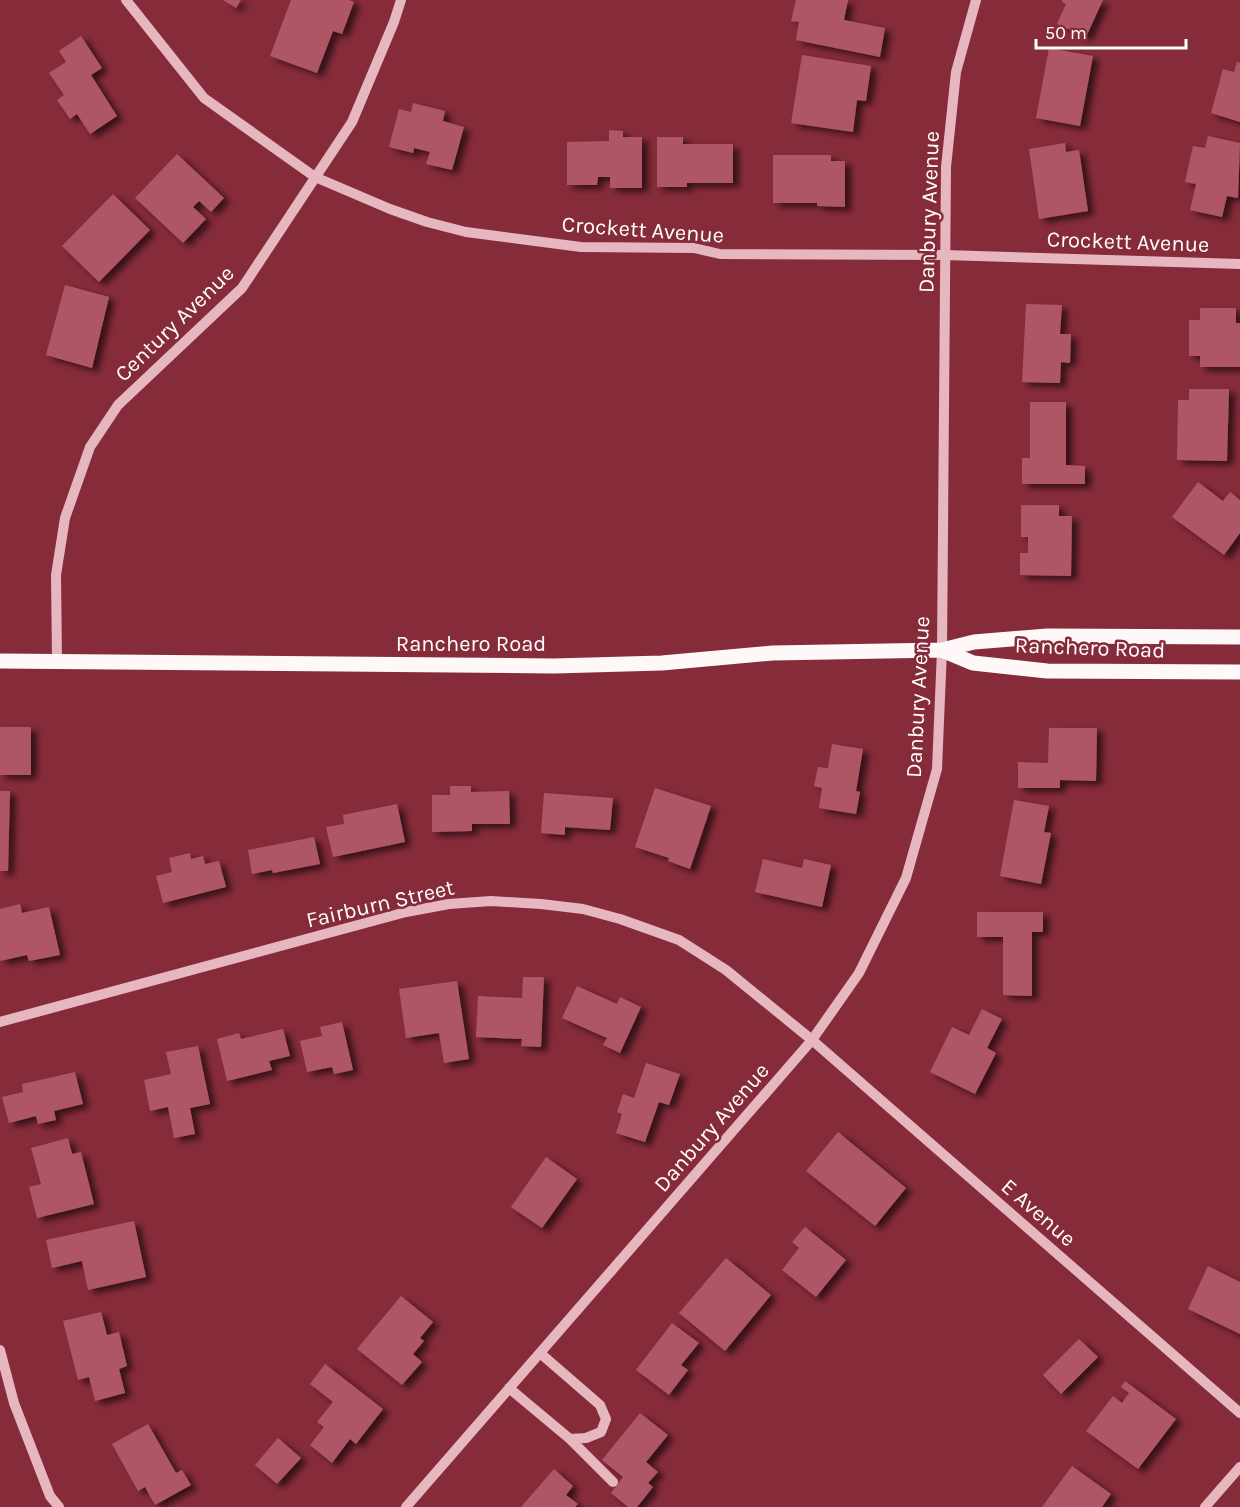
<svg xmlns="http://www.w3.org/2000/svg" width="1240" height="1507" viewBox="0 0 1240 1507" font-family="Karla,sans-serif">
  <defs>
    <filter id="shadow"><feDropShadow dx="6" dy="4" stdDeviation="3" flood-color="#0009"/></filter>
  </defs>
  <rect width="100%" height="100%" fill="#862b3a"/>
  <!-- building -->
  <path fill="#af5766" filter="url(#shadow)" d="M 223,0 L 241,0 L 236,8 Z
    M 291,0 L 349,0 L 354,2 L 342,34 L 333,31 L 317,73 L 270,56 Z
    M 796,0 L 848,0 L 844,20 L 885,28 L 880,57 L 796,40 L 799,22 L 791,21 Z
    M 1062,0 L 1103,0 L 1086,37 L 1057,24 L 1066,4 L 1062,2 Z
    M 81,36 L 102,68 L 91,75 L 117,116 L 90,134 L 77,114 L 70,119 L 57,100 L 64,95 L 49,73 L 66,62 L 59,51 Z
    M 1049,48 L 1093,56 L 1080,126 L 1036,118 Z
    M 802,55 L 871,66 L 866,101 L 857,100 L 853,132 L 791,123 Z
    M 1237,62 L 1240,63 L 1240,122 L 1211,113 L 1223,69 L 1234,72 Z
    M 413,103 L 445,111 L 443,121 L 464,127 L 452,170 L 426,164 L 430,152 L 414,148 L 413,153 L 389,147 L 399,109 L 411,112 Z
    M 609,130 L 623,131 L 623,137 L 642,137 L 642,188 L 610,188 L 610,177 L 598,177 L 597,185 L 567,185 L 567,142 L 609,141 Z
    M 1208,136 L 1240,143 L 1238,198 L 1227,196 L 1222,217 L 1190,210 L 1196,184 L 1185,182 L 1193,146 L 1205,148 Z
    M 657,137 L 683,137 L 683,144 L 733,144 L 733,183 L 687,183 L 687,187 L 657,187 Z
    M 1065,143 L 1066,152 L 1079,150 L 1088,211 L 1039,219 L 1029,149 Z
    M 177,154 L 224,198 L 211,212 L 199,201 L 193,207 L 206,219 L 183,243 L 135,198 Z
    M 773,155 L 831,155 L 831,161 L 845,161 L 845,207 L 817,206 L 817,203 L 773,203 Z
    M 113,194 L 150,230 L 99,282 L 62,246 Z
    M 65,285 L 109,297 L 92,368 L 46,355 Z
    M 1026,304 L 1062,305 L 1060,334 L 1071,334 L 1070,363 L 1061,362 L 1060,383 L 1022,382 Z
    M 1200,308 L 1236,308 L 1236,323 L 1240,323 L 1240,367 L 1200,367 L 1200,356 L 1189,356 L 1189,320 L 1200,320 Z
    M 1189,389 L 1229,389 L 1227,461 L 1177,460 L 1178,400 L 1189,400 Z
    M 1030,402 L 1066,402 L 1066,465 L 1085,466 L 1085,484 L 1022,484 L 1022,458 L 1030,458 Z
    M 1198,482 L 1223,501 L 1230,492 L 1240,500 L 1240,533 L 1224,555 L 1172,517 Z
    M 1021,505 L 1059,505 L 1059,516 L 1072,516 L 1071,576 L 1020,575 L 1020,553 L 1028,553 L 1028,537 L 1021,537 Z
    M 0,727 L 31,727 L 31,775 L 0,775 Z
    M 1049,728 L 1097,728 L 1096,781 L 1060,780 L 1060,788 L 1018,788 L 1018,762 L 1048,763 Z
    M 832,744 L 863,749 L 856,791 L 860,792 L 856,814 L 819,808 L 822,788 L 814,786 L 818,767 L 828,768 Z
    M 450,786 L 471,786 L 471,792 L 509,791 L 510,824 L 472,824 L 472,831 L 432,832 L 432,795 L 450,795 Z
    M 655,788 L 711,806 L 690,869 L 668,861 L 669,858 L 635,847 Z
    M 0,791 L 10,791 L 8,871 L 0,871 Z
    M 544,793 L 613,798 L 610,830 L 565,827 L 565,835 L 541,833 Z
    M 1014,800 L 1049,806 L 1044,832 L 1051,833 L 1041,884 L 1000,876 Z
    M 397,804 L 405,842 L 333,857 L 326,827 L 344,824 L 343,815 Z
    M 314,837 L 320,864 L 273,873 L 272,870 L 252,874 L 248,850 Z
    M 190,853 L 191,859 L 203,856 L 205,864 L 219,861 L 226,887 L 163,903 L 156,876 L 172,872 L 169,858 Z
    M 763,859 L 802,868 L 804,859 L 831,865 L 822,907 L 755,892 Z
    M 20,904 L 22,913 L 49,907 L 60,955 L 29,961 L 27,955 L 0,961 L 0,909 Z
    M 977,912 L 1043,912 L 1043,932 L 1032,932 L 1032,996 L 1003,995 L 1003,937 L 977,937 Z
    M 523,977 L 544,977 L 541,1047 L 521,1046 L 522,1039 L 476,1037 L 478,996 L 522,998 Z
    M 457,981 L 469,1059 L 444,1063 L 439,1033 L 406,1038 L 399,989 Z
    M 577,986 L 617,1004 L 620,997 L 641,1007 L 620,1053 L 603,1045 L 607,1038 L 562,1018 Z
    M 982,1009 L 1002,1019 L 987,1048 L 996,1053 L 975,1094 L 930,1072 L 952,1027 L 969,1035 Z
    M 342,1022 L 353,1070 L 334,1074 L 332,1067 L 307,1072 L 300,1041 L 322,1036 L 320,1027 Z
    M 283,1029 L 290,1056 L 269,1061 L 272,1070 L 227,1081 L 217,1039 L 239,1033 L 241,1039 Z
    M 198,1046 L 210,1104 L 190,1108 L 195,1134 L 174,1138 L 168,1107 L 150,1111 L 144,1080 L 171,1074 L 166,1052 Z
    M 646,1063 L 680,1074 L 669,1105 L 659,1102 L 645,1142 L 616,1133 L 622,1114 L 617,1112 L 623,1094 L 634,1098 Z
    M 75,1072 L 83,1104 L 54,1111 L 56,1120 L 38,1124 L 36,1116 L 9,1123 L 2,1097 L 23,1092 L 22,1084 Z
    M 838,1132 L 906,1188 L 875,1226 L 806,1171 Z
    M 68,1138 L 72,1154 L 81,1152 L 94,1204 L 37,1218 L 29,1187 L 41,1184 L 31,1148 Z
    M 546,1157 L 577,1179 L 542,1228 L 511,1207 Z
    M 134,1221 L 146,1277 L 88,1290 L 82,1261 L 52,1268 L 46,1240 Z
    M 805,1227 L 846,1260 L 816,1297 L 782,1270 L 799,1248 L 792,1242 Z
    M 726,1258 L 771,1295 L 725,1351 L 679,1313 Z
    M 1208,1266 L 1240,1282 L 1240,1334 L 1188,1309 Z
    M 401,1296 L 433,1322 L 420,1338 L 424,1341 L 413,1354 L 422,1362 L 402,1385 L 357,1349 Z
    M 101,1312 L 107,1335 L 119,1332 L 127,1366 L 119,1369 L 125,1393 L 95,1401 L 89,1377 L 78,1380 L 63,1321 Z
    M 672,1323 L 699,1343 L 681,1365 L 688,1370 L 669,1395 L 636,1370 Z
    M 1079,1339 L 1098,1357 L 1061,1394 L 1043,1375 Z
    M 325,1364 L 383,1409 L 356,1444 L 350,1439 L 332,1463 L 310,1445 L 324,1427 L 317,1422 L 333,1402 L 310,1384 Z
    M 1125,1381 L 1176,1419 L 1138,1469 L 1086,1431 L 1113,1396 L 1122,1403 L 1129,1393 L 1121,1387 Z
    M 640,1413 L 668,1435 L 646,1462 L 658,1472 L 648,1483 L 653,1487 L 637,1507 L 628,1507 L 611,1493 L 623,1477 L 602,1460 Z
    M 148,1424 L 176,1473 L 182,1470 L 191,1485 L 155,1505 L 145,1487 L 138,1491 L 112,1444 Z
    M 278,1438 L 301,1458 L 277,1484 L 255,1465 Z
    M 1072,1466 L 1111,1494 L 1102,1507 L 1042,1507 Z
    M 554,1469 L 573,1486 L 566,1495 L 578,1504 L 575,1507 L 521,1507 Z"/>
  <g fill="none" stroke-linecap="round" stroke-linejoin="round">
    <!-- minor -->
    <path stroke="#e7b7bf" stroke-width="10" d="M 126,0 L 204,98 L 315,177 L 390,209 L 427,222 L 466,232 L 581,247 L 694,248 L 720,254 L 944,255 L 1240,264
      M 57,662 L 56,575 L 65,518 L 90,447 L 118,405 L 242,288 L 352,122 L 394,22 L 401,0
      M 0,1022 L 406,912 L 449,904 L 491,901 L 541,904 L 583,909 L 620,919 L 679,940 L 726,970 L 812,1040 L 1240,1413
      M 0,1350 L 14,1403 L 50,1496 L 59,1507
      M 509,1388 L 570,1439 L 586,1438 L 601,1432 L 606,1419 L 600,1405 L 540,1353
      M 570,1439 L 613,1482
      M 406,1507 L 812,1040 L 859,973 L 906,878 L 937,769 L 942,650 L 946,167 L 956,72 L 976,0
      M 1205,1507 L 1240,1467"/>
    <!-- major -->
    <path stroke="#fef8f9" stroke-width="15" d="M 942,650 L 973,663 L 1047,671 L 1240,672
      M 0,661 L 554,666 L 662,663 L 773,653 L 942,650 L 974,642 L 1047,636 L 1240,637"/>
  </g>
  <g text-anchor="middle" stroke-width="5" stroke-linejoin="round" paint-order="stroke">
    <!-- street labels -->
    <g font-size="22" fill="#fff" stroke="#862b3a">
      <text transform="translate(928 212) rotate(-88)" y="8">Danbury Avenue</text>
      <text transform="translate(643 229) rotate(4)" y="8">Crockett Avenue</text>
      <text transform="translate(1128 241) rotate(2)" y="8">Crockett Avenue</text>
      <text transform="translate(174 323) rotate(-44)" y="8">Century Avenue</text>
      <text x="471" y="651">Ranchero Road</text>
      <text transform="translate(1090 647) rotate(2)" y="8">Ranchero Road</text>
      <text transform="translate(917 697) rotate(-87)" y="8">Danbury Avenue</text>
      <text transform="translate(380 903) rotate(-13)" y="8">Fairburn Street</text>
      <text transform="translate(711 1127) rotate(-49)" y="8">Danbury Avenue</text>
      <text transform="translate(1039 1212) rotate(41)" y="8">E Avenue</text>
    </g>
  </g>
  <!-- scale -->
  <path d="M1036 39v9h150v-9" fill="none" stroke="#ffffff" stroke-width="3"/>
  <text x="1045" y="39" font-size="18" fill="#ffffff" stroke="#862b3a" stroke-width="4.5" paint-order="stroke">50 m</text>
</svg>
